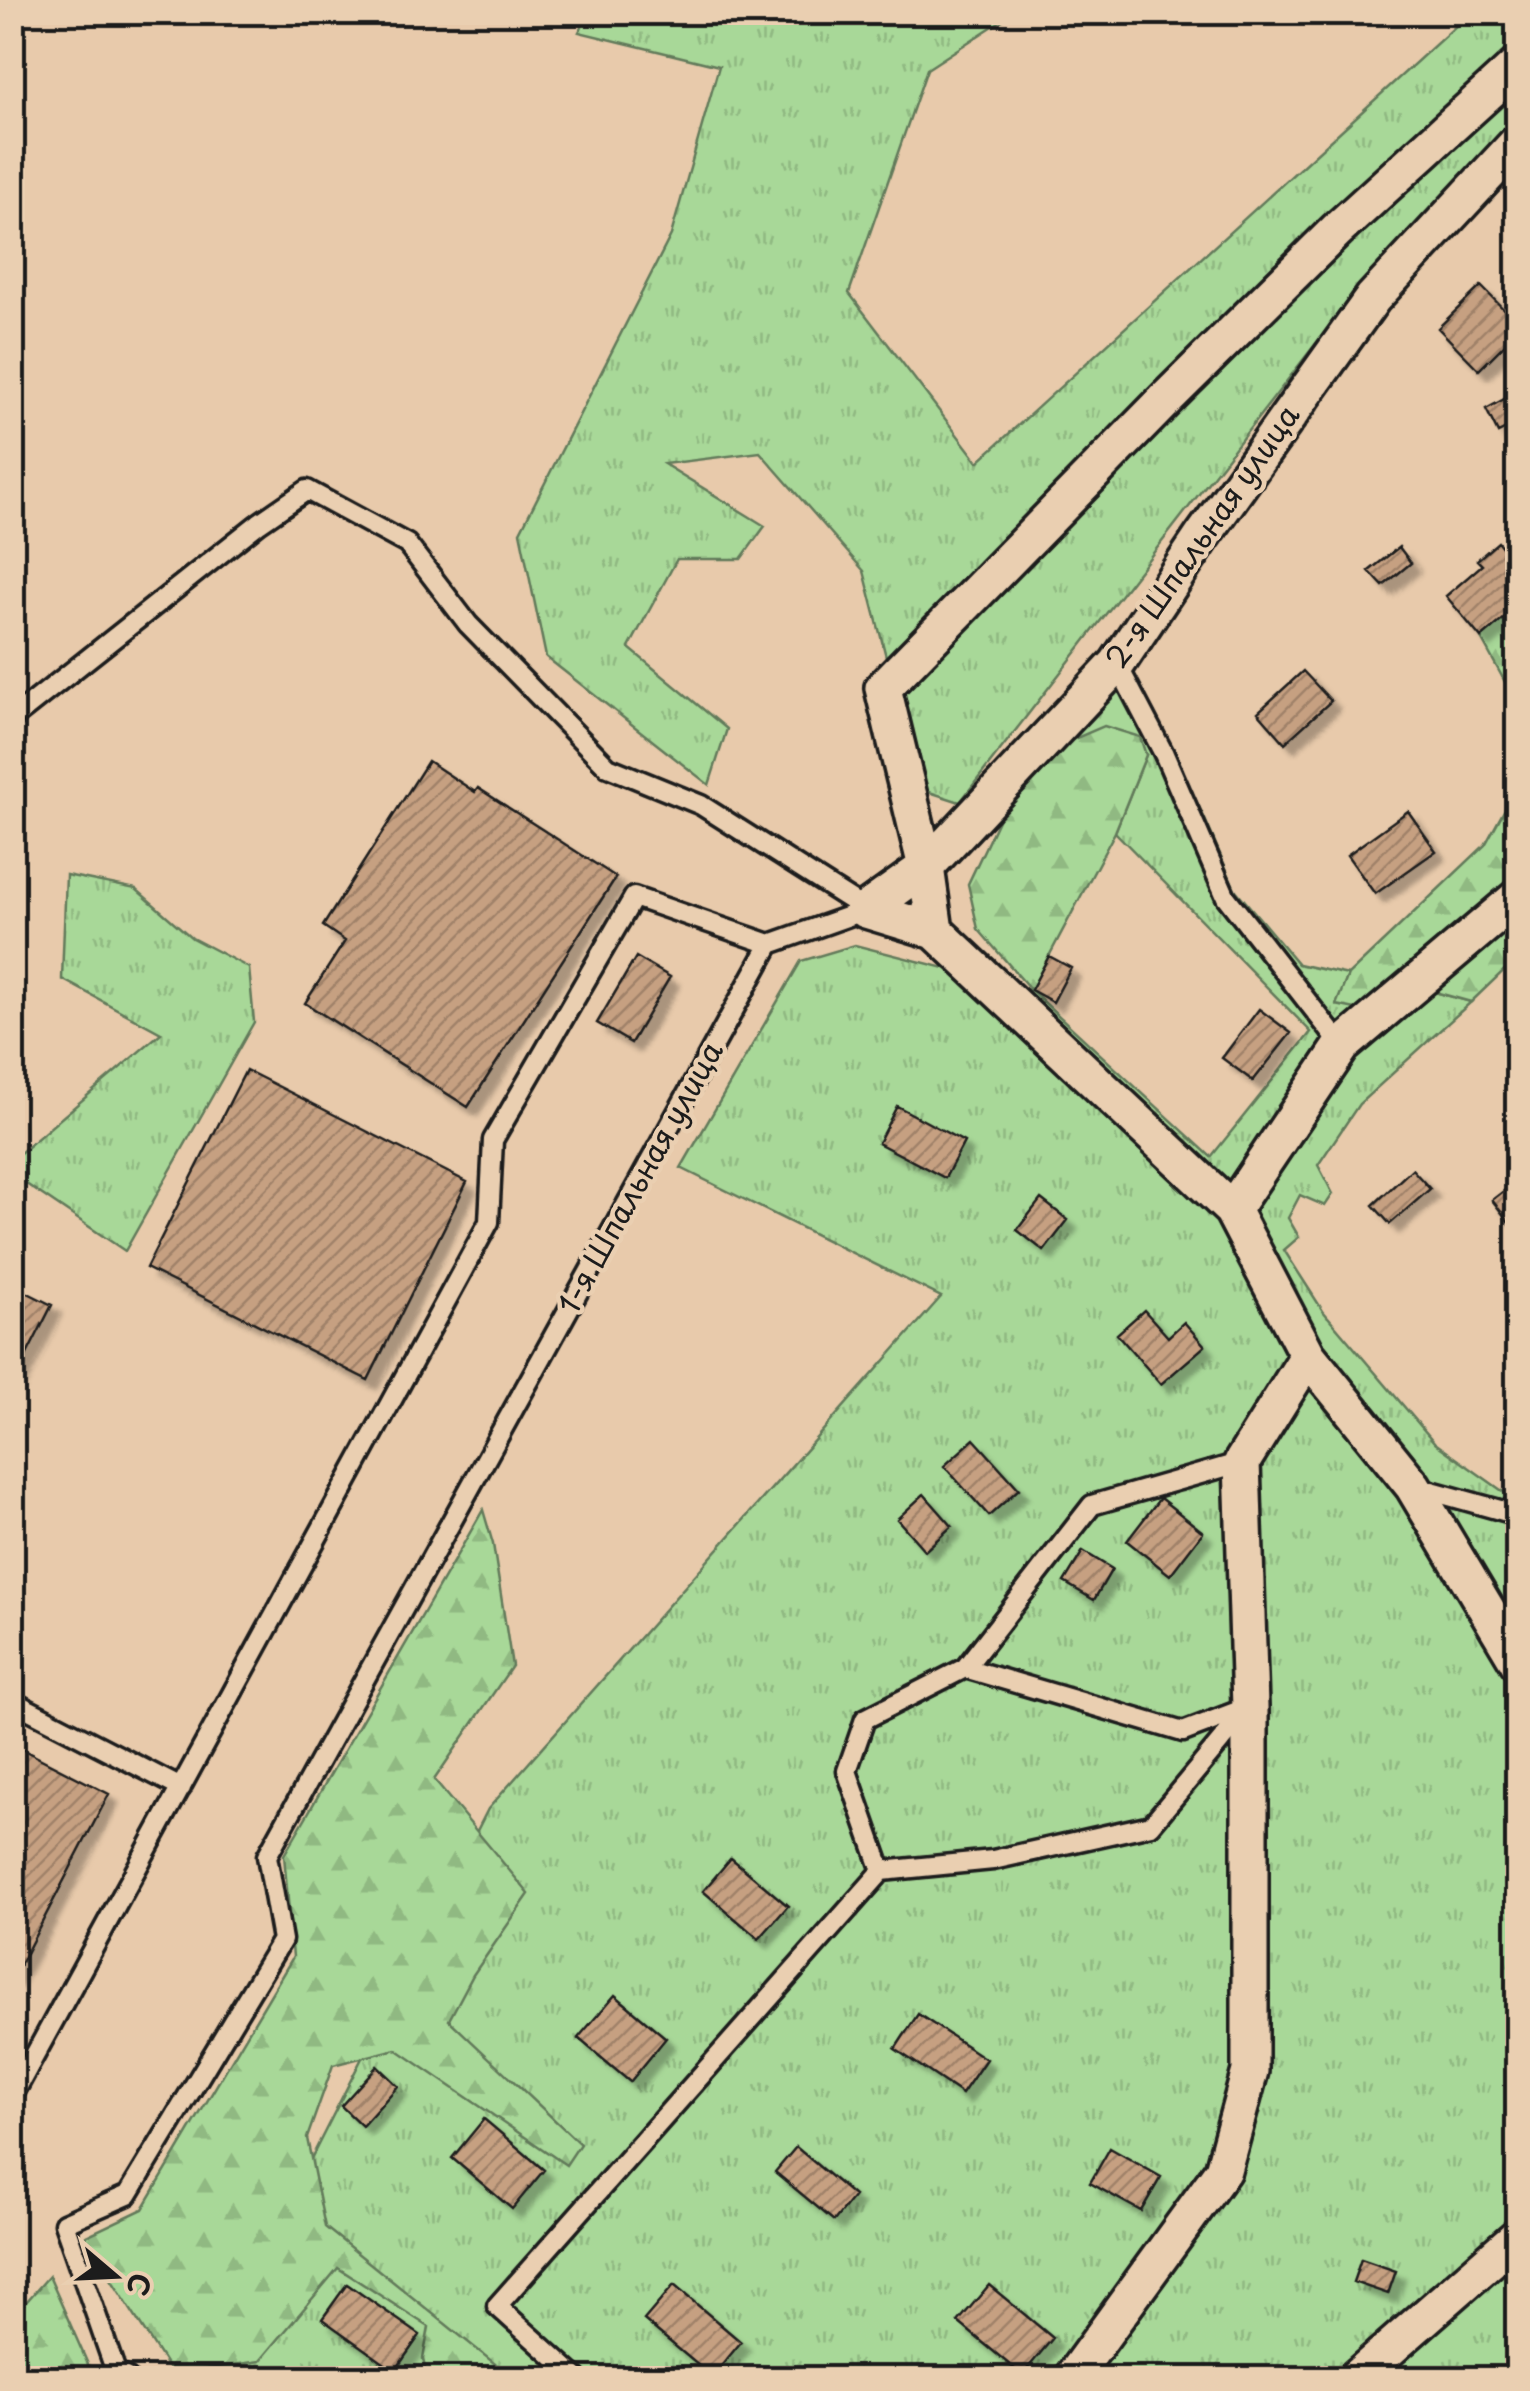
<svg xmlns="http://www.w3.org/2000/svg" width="1530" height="2391" viewBox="0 0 1530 2391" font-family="'Playpen Sans',sans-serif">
  <defs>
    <pattern id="grass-tufts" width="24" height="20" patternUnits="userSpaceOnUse" patternTransform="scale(2.5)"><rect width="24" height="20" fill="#a8d898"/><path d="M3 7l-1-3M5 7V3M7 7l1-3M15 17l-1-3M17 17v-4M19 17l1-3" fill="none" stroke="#90b982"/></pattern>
    <pattern id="forest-firs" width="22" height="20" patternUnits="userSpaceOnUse" patternTransform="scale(2.5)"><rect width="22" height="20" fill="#a8d898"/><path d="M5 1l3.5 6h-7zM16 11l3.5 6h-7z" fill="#90b982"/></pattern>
    <pattern id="building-hatch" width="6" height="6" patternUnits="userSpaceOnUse" patternTransform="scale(2.5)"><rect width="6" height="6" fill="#c6a081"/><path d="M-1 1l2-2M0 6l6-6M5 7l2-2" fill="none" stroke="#a08269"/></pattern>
    <filter id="shadow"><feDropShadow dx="9" dy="9" stdDeviation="2.5" flood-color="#0004"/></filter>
  </defs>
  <rect width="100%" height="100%" fill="#e8caab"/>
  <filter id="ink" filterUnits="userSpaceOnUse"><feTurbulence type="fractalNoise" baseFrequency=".01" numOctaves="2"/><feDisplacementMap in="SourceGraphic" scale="20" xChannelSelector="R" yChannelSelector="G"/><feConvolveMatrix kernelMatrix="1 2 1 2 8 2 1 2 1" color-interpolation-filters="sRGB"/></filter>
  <g filter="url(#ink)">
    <!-- grass -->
    <path fill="url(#grass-tufts)" stroke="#627a5a" stroke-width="2.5" d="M 589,13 L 1013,13 L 927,69 L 849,293 L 978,462 L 1470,13 L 1517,13 L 1517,121 L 1507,128 L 1341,311 L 960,802 L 920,789 L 864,571 L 760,452 L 664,464 L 765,526 L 741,559 L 677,559 L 629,648 L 727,729 L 709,785 L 546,657 L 520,532 L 671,235 L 719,66 L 579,32 Z
      M 1134,674 L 1204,817 L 1235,889 L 1298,964 L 1348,975 L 1337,1005 L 1402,983 L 1471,1002 L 1359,1104 L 1318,1165 L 1333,1194 L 1325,1206 L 1300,1195 L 1288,1218 L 1299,1237 L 1284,1250 L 1323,1311 L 1435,1443 L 1508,1495 L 1517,1482 L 1517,2378 L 200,2378 L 488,1809 L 941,1297 L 681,1168 L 801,961 L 855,945 L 1031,990 L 1211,1157 L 1311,1032 L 1115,832 L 1146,755 L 1060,745 Z
      M 66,875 L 136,889 L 192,938 L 249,968 L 254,1022 L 125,1251 L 13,1175 L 13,1159 L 161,1033 L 62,979 Z"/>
    <!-- forest -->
    <path fill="url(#forest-firs)" stroke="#627a5a" stroke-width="2.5" d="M 1517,607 L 1517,704 L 1481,638 Z
      M 1104,726 L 1140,737 L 1146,755 L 1115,832 L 1031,990 L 978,929 L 968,884 L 1001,814 L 1060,745 Z
      M 1517,787 L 1517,958 L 1471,1002 L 1403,983 L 1365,1011 L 1336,1005 L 1348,975 L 1485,845 Z
      M 483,1510 L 493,1544 L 512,1666 L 434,1780 L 529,1894 L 473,1975 L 449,2020 L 580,2144 L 566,2165 L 396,2049 L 333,2065 L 307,2138 L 325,2227 L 499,2367 L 487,2378 L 427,2378 L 423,2359 L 429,2327 L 338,2268 L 260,2361 L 172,2374 L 84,2237 L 143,2209 L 293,1957 L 284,1855 Z
      M 49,2276 L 94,2378 L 13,2378 L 13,2317 Z"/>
    <!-- building -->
    <path fill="url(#building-hatch)" stroke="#1c1c1c" stroke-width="2.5" filter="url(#shadow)" d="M 1481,286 L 1518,324 L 1518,331 L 1479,370 L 1438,328 Z
      M 1517,392 L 1518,423 L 1498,433 L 1486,409 Z
      M 1498,542 L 1518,566 L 1518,607 L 1481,638 L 1446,596 L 1482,565 L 1477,560 Z
      M 1399,547 L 1411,563 L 1383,586 L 1369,571 Z
      M 1303,671 L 1331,701 L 1285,743 L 1258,712 Z
      M 428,761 L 475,792 L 478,788 L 616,877 L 468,1107 L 305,1003 L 345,941 L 323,926 Z
      M 1408,811 L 1436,851 L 1375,894 L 1347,855 Z
      M 1049,956 L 1071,968 L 1053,1002 L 1031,990 Z
      M 636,957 L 670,977 L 631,1043 L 597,1023 Z
      M 1259,1009 L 1291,1033 L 1253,1081 L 1222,1058 Z
      M 246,1070 L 467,1182 L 368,1380 L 146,1268 Z
      M 897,1106 L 964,1142 L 945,1178 L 878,1143 Z
      M 1412,1169 L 1430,1189 L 1390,1224 L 1373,1205 Z
      M 1518,1180 L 1518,1234 L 1492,1200 Z
      M 1041,1199 L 1068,1220 L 1044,1251 L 1017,1230 Z
      M 12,1285 L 52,1305 L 12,1384 Z
      M 1144,1310 L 1168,1337 L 1184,1322 L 1205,1346 L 1161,1384 L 1117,1334 Z
      M 974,1439 L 1019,1489 L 989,1516 L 944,1466 Z
      M 924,1494 L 952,1526 L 925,1551 L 897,1519 Z
      M 1160,1498 L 1203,1532 L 1170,1575 L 1127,1541 Z
      M 1083,1551 L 1112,1569 L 1094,1600 L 1064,1582 Z
      M 12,1744 L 109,1794 L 12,1980 Z
      M 731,1858 L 788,1906 L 759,1939 L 703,1891 Z
      M 615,1995 L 666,2038 L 630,2082 L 578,2038 Z
      M 918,2014 L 986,2059 L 962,2094 L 895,2049 Z
      M 377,2066 L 398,2086 L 362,2126 L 341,2106 Z
      M 484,2119 L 544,2170 L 512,2209 L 452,2158 Z
      M 796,2147 L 854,2196 L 834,2221 L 775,2172 Z
      M 1110,2148 L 1161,2177 L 1141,2211 L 1090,2183 Z
      M 1361,2259 L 1396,2271 L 1388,2294 L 1353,2282 Z
      M 347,2284 L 420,2335 L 395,2371 L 322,2319 Z
      M 674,2285 L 741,2342 L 712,2377 L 644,2320 Z
      M 989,2285 L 1053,2338 L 1022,2375 L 958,2322 Z"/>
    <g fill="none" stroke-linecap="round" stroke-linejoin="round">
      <defs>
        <path id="service" d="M 1117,664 L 1164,754 L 1226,897 L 1342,1046
          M 12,719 L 259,523 L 307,490 L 407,544 L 468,624 L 608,767 L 701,805 L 866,910
          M 1417,1487 L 1518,1515
          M 965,1668 L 1183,1732 L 1246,1708
          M 12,1701 L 181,1788
          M 882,1871 L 993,1860 L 1151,1825 L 1246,1711
          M 12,2097 L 489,1222 L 493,1140 L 634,897 L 770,944
          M 127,2378 L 116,2372 L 64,2223 L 128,2195 L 282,1940 L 267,1856 L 770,944 L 866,910
          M 577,2378 L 497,2306 L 882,1871 L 847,1771 L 865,1719 L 965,1668 L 1092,1505 L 1242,1462"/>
        <path id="minor" d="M 866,910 L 935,931 L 1232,1210 L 1308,1356 L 1413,1486 L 1518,1662
          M 866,910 L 926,867 L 1117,664 L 1202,537 L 1373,298 L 1518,142
          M 935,931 L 926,867 L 883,688 L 1167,398 L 1337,230 L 1518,65
          M 1232,1210 L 1342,1046 L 1518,897
          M 1072,2378 L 1223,2170 L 1250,2071 L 1250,1707 L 1242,1462 L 1308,1356
          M 1356,2378 L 1518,2236"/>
      </defs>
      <!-- service casing -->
      <use href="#service" stroke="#1c1c1c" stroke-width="25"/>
      <!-- minor casing -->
      <use href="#minor" stroke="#1c1c1c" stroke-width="42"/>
      <!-- service -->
      <use href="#service" stroke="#eacfb1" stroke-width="18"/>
      <!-- minor -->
      <use href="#minor" stroke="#eacfb1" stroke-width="35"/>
    </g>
  </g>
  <g text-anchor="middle" stroke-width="9" stroke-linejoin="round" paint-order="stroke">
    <!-- street labels -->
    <g font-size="30" fill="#1c1c1c" stroke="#eacfb1">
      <text transform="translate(1203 537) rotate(-55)" y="10">2-я Шпальная улица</text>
      <text transform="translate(641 1178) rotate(-61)" y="10">1-я Шпальная улица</text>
    </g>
  </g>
  <!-- margin -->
  <rect width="1530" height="2391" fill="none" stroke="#eacfb1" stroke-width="50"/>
  <rect x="25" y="25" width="1480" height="2341" fill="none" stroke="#1c1c1c" stroke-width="4" filter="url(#ink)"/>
  <!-- north arrow -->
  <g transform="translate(115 2276) rotate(109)" stroke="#eacfb1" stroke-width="8" paint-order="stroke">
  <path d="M0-8L18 38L0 25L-18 38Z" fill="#1c1c1c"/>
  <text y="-15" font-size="28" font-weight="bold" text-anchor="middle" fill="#1c1c1c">С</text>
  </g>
</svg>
